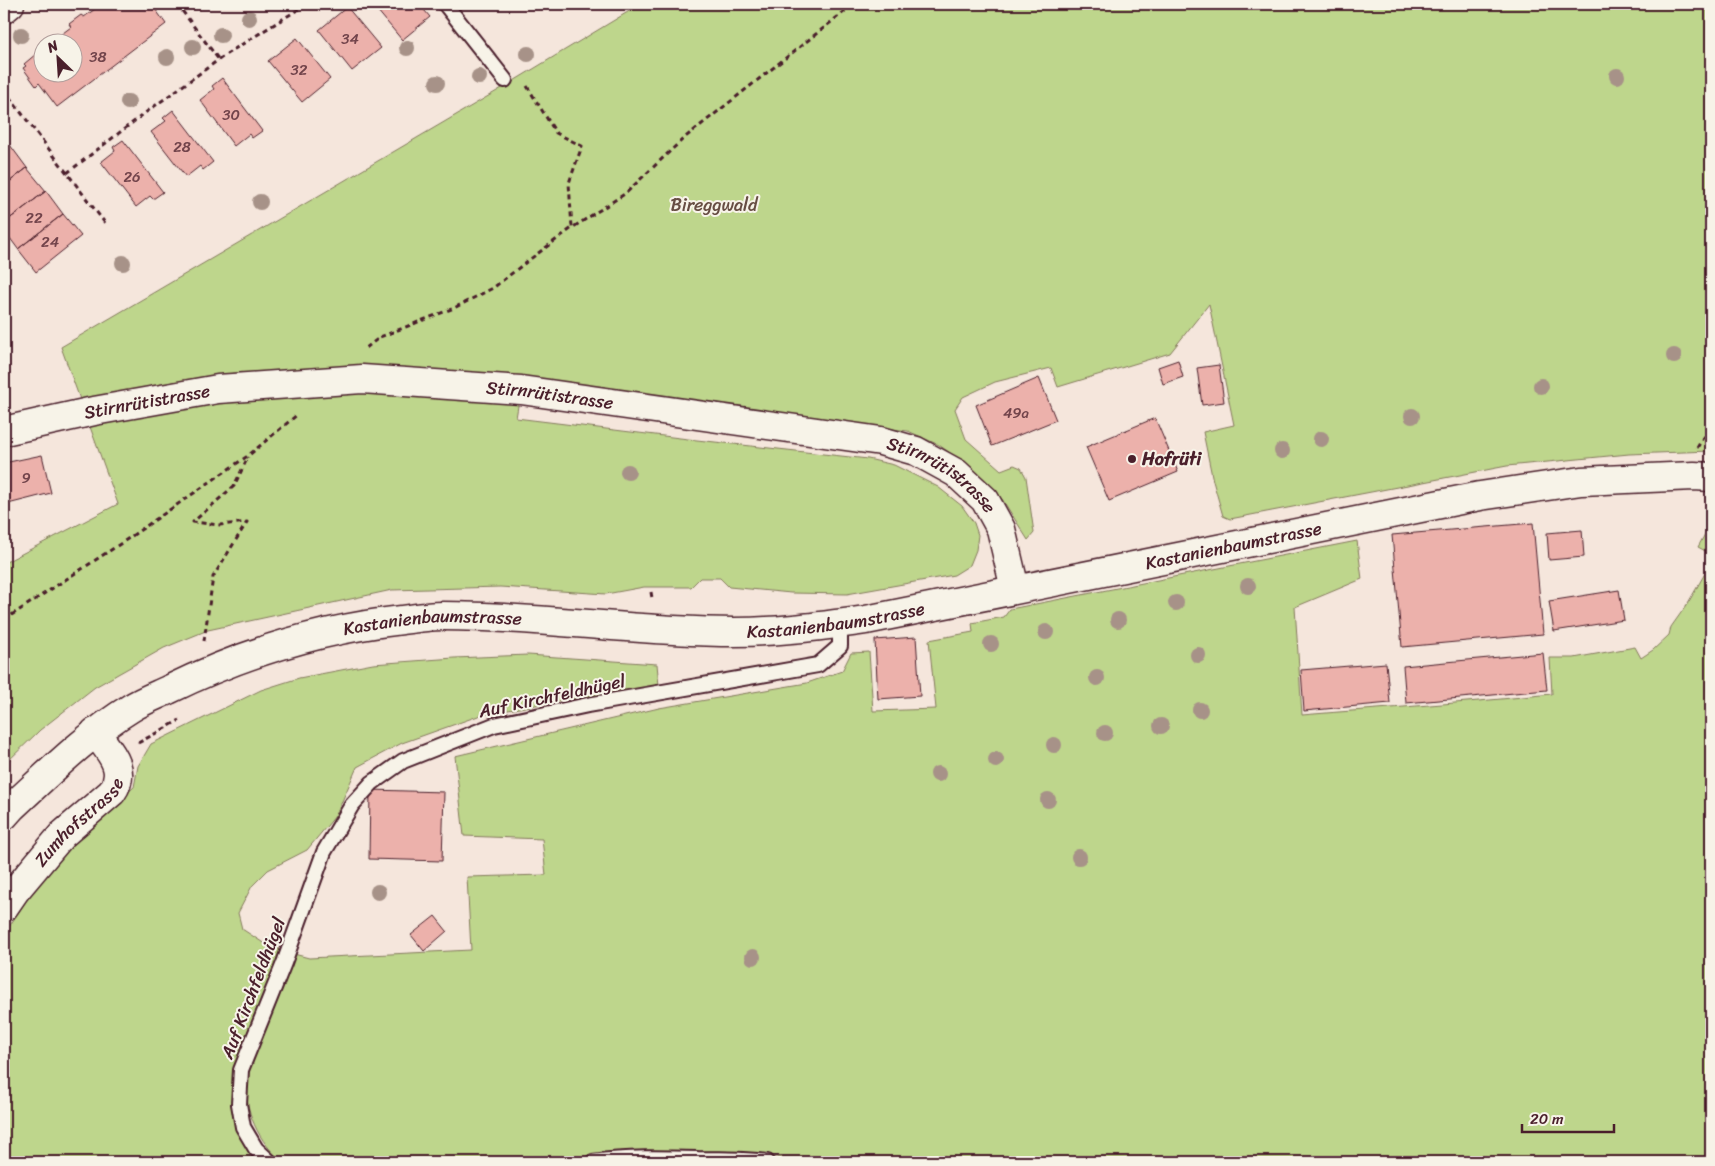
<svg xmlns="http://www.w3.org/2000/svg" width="1715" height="1166" viewBox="0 0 1715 1166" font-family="Sriracha,sans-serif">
  <rect width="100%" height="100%" fill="#f5e6dc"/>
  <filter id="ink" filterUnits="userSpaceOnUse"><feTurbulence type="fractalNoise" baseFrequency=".02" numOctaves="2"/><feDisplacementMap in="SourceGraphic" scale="10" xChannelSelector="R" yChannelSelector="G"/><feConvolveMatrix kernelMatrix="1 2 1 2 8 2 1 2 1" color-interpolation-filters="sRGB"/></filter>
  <g filter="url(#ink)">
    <!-- green -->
    <path fill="#bed68c" stroke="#847a5c" d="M 641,4 L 1711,4 L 1711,451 L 1629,454 L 1507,466 L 1230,519 L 1223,516 L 1213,481 L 1203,432 L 1234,425 L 1209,304 L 1170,353 L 1058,387 L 1051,368 L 995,382 L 963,397 L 955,409 L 966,439 L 1001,470 L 1014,465 L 1021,468 L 1026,477 L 1034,533 L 1028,540 L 1002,499 L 971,468 L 939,445 L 908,431 L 522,382 L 516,418 L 688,439 L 868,459 L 894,465 L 938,487 L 962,506 L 974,523 L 978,535 L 976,550 L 970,565 L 954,575 L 847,594 L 791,593 L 729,587 L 720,578 L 700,578 L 691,587 L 644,587 L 606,594 L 500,587 L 392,590 L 208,630 L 164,648 L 95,687 L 40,730 L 4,765 L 4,563 L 118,504 L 61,347 L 497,91 Z
      M 1711,523 L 1711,554 L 1698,547 Z
      M 1357,541 L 1362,579 L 1295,607 L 1302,715 C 1385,708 1468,703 1552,694 L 1550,658 L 1574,658 L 1635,647 L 1641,658 L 1653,650 L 1669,635 L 1671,627 L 1688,603 L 1711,563 L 1711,1162 L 806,1162 L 765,1155 L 677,1152 L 613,1154 L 550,1162 L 283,1162 C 259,1143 243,1110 247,1078 C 249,1058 259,1039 267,1021 C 276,998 285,976 294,954 L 309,958 L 471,950 L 467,877 L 546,875 L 542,839 L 464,836 L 455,756 L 659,708 L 807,683 L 842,671 L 851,653 L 869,652 L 873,711 L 936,709 L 929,640 L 973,632 L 972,623 L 1004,617 L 1010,609 Z
      M 528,655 L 657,664 L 659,686 L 563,700 L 481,715 L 402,743 L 357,767 L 336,815 L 307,850 L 268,870 L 252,886 L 238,913 L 242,929 L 268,946 L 283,950 L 253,1024 L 236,1115 L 266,1162 L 4,1162 L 4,934 L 46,872 L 84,831 L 134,787 L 138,766 L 151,744 L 261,690 L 299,678 L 373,664 L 454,658 Z"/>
    <!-- building -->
    <path fill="#ecb1ab" stroke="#4a1f2b" d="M 102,4 L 155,4 L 153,6 L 166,24 L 57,107 L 39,83 L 36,86 L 23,68 L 26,66 L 24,64 L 42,49 L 42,72 L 72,72 L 72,42 L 51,42 L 71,27 L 69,24 L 81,15 L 84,17 Z
      M 372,4 L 419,4 L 430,17 L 402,40 Z
      M 347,7 L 381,48 L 352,71 L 319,30 Z
      M 297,38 L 330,79 L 302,102 L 268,61 Z
      M 222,78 L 262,131 L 252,138 L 249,134 L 234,146 L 200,100 L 214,89 L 212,86 Z
      M 173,110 L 213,162 L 203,170 L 200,166 L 186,177 L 151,132 L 166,121 L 163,118 Z
      M 123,140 L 163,192 L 153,199 L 150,196 L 136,207 L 101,162 L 115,151 L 113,147 Z
      M 10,145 L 27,168 L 4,186 L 4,150 Z
      M 27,168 L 46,191 L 4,223 L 4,186 Z
      M 46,191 L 63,214 L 18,249 L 4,230 L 4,223 Z
      M 63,214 L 81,236 L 36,272 L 18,249 Z
      M 1178,360 L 1183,377 L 1163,384 L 1158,367 Z
      M 1219,365 L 1224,402 L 1202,405 L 1197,368 Z
      M 1039,378 L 1056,420 L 992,446 L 976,405 Z
      M 1155,418 L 1178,472 L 1109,501 L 1086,447 Z
      M 42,455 L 51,493 L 4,505 L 4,463 Z
      M 1533,523 L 1543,634 L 1402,647 L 1392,535 Z
      M 1582,530 L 1584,557 L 1549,560 L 1547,533 Z
      M 1619,590 L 1624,620 L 1554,631 L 1549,601 Z
      M 916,637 L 920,696 L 878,699 L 875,640 Z
      M 1543,653 L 1547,690 L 1406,703 L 1403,666 Z
      M 1386,663 L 1390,703 L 1304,711 L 1301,670 Z
      M 370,790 L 444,792 L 442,861 L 369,859 Z
      M 435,916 L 447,931 L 424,951 L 411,935 Z"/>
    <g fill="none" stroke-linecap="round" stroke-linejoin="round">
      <defs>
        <path id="service" d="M 445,4 L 505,80
          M 270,1162 L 256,1149 L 243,1127 L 239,1104 L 241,1070 L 284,963 L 324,852 L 352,805 L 372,783 L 403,761 L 494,725 L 588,705 L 818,665 L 840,646 L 840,623
          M 593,1162 C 627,1157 663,1158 698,1159 C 721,1159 744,1159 767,1162"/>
        <g id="minor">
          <path d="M 4,9 L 10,4"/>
          <path id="s1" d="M 4,431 L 94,411 L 218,389 L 362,379 L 521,390 L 881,441 L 916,451 L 956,473 L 985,500 L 1001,529 L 1015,589"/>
          <path id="s2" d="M 4,907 L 15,891 L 62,835 L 112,792 C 128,769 109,751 95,732"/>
        </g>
        <g id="tertiary">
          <path id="s3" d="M 4,816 L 12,807 C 50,772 87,735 131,708 C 142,701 155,696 168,690 C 241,654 322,629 402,620 C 416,618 430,616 443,616 C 540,616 637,632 734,632 C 779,632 822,626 866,620 L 1480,496 L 1581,481 L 1694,476 L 1711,477"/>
        </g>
      </defs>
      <!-- service casing -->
      <use href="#service" stroke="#4a1f2b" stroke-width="18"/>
      <!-- minor casing -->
      <use href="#minor" stroke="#4a1f2b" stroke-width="31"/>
      <!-- tertiary casing -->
      <use href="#tertiary" stroke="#4a1f2b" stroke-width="31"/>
      <!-- path -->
      <path stroke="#4a1f2b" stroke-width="3" stroke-dasharray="5 4" stroke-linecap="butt" d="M 177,4 L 219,60
        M 527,86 L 556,133 L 582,146 L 569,183 L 572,228
        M 4,90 L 105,223
        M 67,173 L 145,113 L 228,53 L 307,4
        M 366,348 L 380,337 L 454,308 L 493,288 L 525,263 L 572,228 L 626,193 L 683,139 L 854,4
        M 1697,448 L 1705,434 L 1711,429
        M 651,592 L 652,598
        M 4,620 L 123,542 L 249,455 L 298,414
        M 204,641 L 213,577 L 247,522 L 220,525 L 193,522 L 234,486 L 248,457
        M 138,743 L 180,720"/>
      <!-- service -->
      <use href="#service" stroke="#f7f3e8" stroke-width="14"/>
      <!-- minor -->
      <use href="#minor" stroke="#f7f3e8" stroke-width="28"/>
      <!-- tertiary -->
      <use href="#tertiary" stroke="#f7f3e8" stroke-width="28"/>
    </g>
    <!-- trees -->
    <g fill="#a79288">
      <circle cx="249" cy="18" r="8"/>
      <circle cx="21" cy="35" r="8"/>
      <circle cx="221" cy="35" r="8"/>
      <circle cx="193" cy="47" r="8"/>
      <circle cx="407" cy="48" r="8"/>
      <circle cx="528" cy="54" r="8"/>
      <circle cx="167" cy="57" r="8"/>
      <circle cx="1617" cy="76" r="8"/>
      <circle cx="479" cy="77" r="8"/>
      <circle cx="437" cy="83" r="8"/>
      <circle cx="128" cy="102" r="8"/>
      <circle cx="260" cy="202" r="8"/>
      <circle cx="123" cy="263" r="8"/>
      <circle cx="1674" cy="356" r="8"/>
      <circle cx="1541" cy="386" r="8"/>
      <circle cx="1412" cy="416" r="8"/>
      <circle cx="1321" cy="439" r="8"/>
      <circle cx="1282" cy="451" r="8"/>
      <circle cx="628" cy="472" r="8"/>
      <circle cx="1248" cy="586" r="8"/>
      <circle cx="1176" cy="603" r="8"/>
      <circle cx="1118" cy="620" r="8"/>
      <circle cx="1046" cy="632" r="8"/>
      <circle cx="991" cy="644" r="8"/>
      <circle cx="1198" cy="655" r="8"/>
      <circle cx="1097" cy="678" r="8"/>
      <circle cx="1200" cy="710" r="8"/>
      <circle cx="1161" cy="726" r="8"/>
      <circle cx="1105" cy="733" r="8"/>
      <circle cx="1054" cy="745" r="8"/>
      <circle cx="996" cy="760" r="8"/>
      <circle cx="938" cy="774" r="8"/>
      <circle cx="1048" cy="800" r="8"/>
      <circle cx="1079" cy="857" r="8"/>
      <circle cx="378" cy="892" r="8"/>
      <circle cx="753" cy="957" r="8"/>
    </g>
  </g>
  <!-- markers -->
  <circle fill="#4a1f2b" stroke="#f7f3e8" stroke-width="2" cx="1132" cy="459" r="5"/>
  <g text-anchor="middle" stroke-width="4" stroke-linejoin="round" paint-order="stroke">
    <!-- number labels -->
    <g font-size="15" fill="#72444b">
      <text x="350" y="44">34</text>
      <text x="98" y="62">38</text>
      <text x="299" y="75">32</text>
      <text x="231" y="120">30</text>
      <text x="182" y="152">28</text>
      <text x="132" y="182">26</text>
      <text x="34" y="223">22</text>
      <text x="50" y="247">24</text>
      <text x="1016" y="418">49a</text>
      <text x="26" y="483">9</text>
    </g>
    <!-- park labels -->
    <g font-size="18" fill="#674d43" stroke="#f7f3e8">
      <text x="714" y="211">Bireggwald</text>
    </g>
    <!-- street labels -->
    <g font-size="18" fill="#4a1f2b" stroke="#f7f3e8">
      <text dy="6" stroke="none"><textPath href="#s1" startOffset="551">Stirnrütistrasse</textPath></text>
      <text dy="6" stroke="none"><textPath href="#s1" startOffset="146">Stirnrütistrasse</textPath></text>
      <text dy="6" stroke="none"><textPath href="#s1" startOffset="956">Stirnrütistrasse</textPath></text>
      <text dy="6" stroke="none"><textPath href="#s3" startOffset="1294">Kastanienbaumstrasse</textPath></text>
      <text dy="6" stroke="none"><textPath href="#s3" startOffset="889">Kastanienbaumstrasse</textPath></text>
      <text dy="6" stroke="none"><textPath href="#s3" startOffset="484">Kastanienbaumstrasse</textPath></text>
      <text transform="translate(552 696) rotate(-12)" y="6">Auf Kirchfeldhügel</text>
      <text dy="6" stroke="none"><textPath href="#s2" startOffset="114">Zumhofstrasse</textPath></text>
      <text transform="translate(253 988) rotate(-69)" y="6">Auf Kirchfeldhügel</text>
    </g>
    <!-- poi labels -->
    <g font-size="18" font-weight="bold" fill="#4a1f2b" stroke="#f7f3e8" text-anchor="start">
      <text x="1142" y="465">Hofrüti</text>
    </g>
  </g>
  <!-- margin -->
  <rect width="1715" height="1166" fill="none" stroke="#f7f3e8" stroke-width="20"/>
  <rect x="10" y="10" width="1695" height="1146" fill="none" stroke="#4a1f2b" stroke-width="2" filter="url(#ink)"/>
  <!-- north arrow -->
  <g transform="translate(58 58) rotate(335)"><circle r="24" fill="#f7f3e8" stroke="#b29e9c"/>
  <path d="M0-4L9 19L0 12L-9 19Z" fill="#4a1f2b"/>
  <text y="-8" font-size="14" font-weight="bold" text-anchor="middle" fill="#4a1f2b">N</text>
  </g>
  <!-- scale -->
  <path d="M1522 1124v8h92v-8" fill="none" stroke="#4a1f2b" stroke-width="2.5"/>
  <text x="1530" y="1124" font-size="15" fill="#4a1f2b" stroke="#f7f3e8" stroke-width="4" paint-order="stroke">20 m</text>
</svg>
